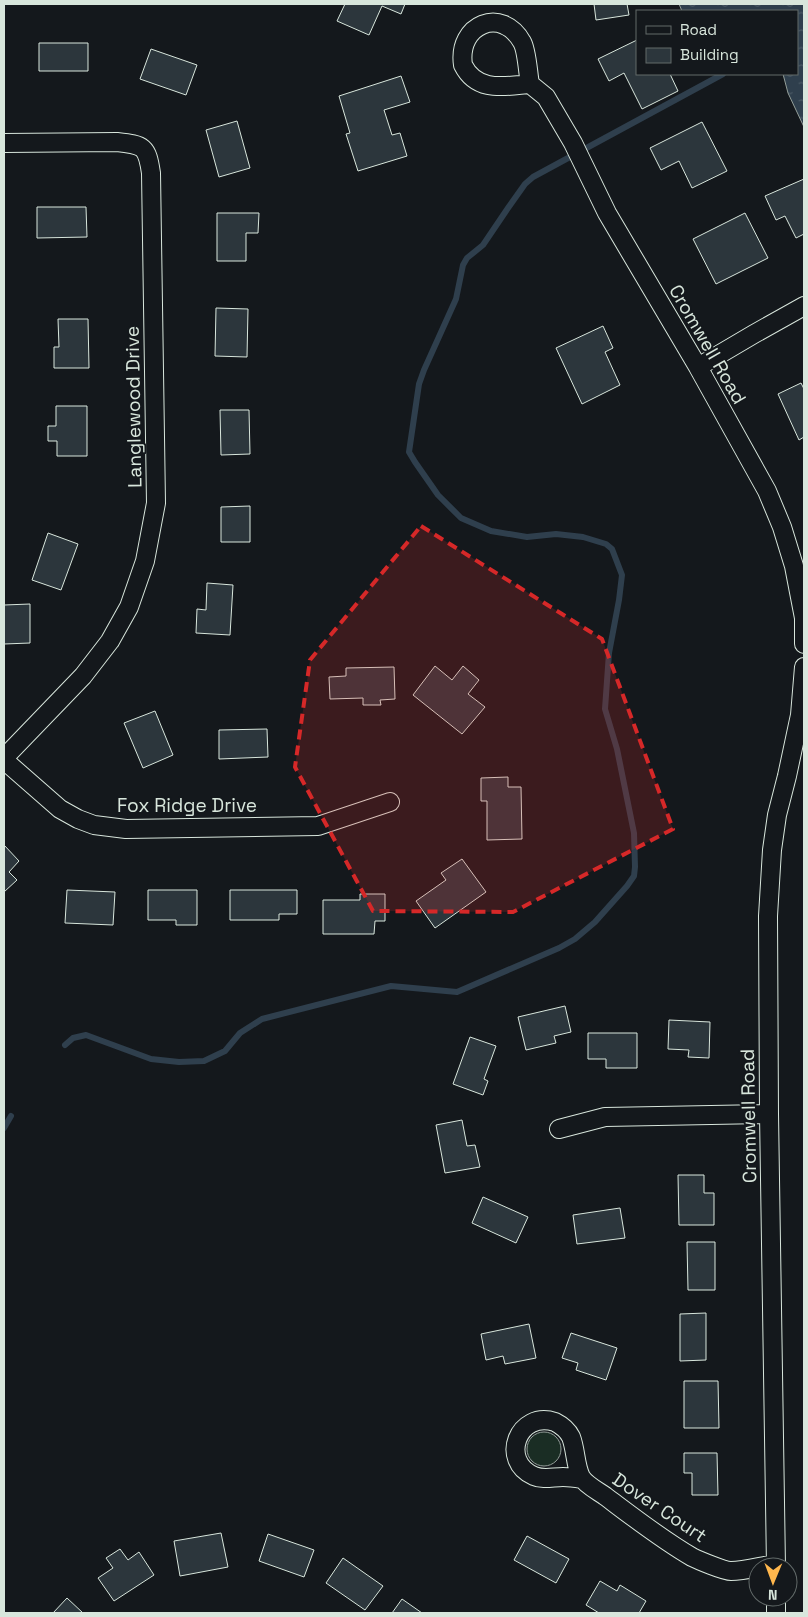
<svg xmlns="http://www.w3.org/2000/svg" width="808" height="1617" viewBox="0 0 808 1617" font-family="'Space Grotesk',sans-serif">
  <defs>
    <pattern id="water-ripples" width="26" height="14" patternUnits="userSpaceOnUse" patternTransform="scale(1.25)"><rect width="26" height="14" fill="#2f3f4d"/><path d="M2 4q2-2 4 0t4 0M15 11q2-2 4 0t4 0" fill="none" stroke="#4c5b66"/></pattern>
  </defs>
  <rect width="100%" height="100%" fill="#14181c"/>
  <!-- green -->
  <path fill="#1a2d24" stroke="#939e99" d="M527 1449a17 17 0 1 1 34 0a17 17 0 1 1-34 0Z"/>
  <!-- water -->
  <path fill="url(#water-ripples)" stroke="#939e99" d="M 679,4 L 804,4 L 804,127 L 788,93 L 783,74 L 797,74 L 797,11 L 682,11 Z"/>
  <g fill="none" stroke-linecap="round" stroke-linejoin="round">
    <!-- stream -->
    <path stroke="#2f3f4d" stroke-width="6" d="M 65,1045 L 73,1038 L 86,1035 L 151,1059 L 179,1062 L 204,1061 L 225,1051 L 240,1033 L 262,1019 L 391,986 L 457,992 L 559,948 L 575,939 L 595,922 L 627,886 L 634,876 L 635,867 L 634,833 L 617,749 L 605,709 L 609,653 L 619,600 L 622,575 L 612,549 L 606,544 L 583,537 L 556,534 L 527,537 L 491,531 L 461,518 L 438,495 L 415,462 L 409,452 L 419,384 L 424,370 L 456,299 L 463,265 L 467,258 L 483,245 L 508,208 L 525,184 L 533,177 L 723,74
      M 4,1128 L 11,1116"/>
  </g>
  <!-- building -->
  <path fill="#2c363c" stroke="#d8e6dc" d="M 345,4 L 405,4 L 401,14 L 382,6 L 369,35 L 337,21 Z
    M 594,4 L 627,4 L 629,15 L 596,20 Z
    M 637,40 L 637,74 L 670,74 L 678,91 L 642,109 L 624,73 L 609,81 L 598,59 Z
    M 39,43 L 88,43 L 88,71 L 39,71 Z
    M 151,49 L 197,65 L 186,95 L 140,79 Z
    M 401,76 L 410,102 L 384,110 L 392,135 L 400,133 L 407,156 L 358,171 L 346,134 L 350,133 L 339,96 Z
    M 237,121 L 250,168 L 219,177 L 206,130 Z
    M 702,122 L 727,171 L 692,188 L 679,161 L 661,170 L 650,148 Z
    M 804,179 L 804,234 L 796,238 L 785,216 L 776,220 L 765,196 Z
    M 37,207 L 86,207 L 87,237 L 37,238 Z
    M 217,213 L 259,213 L 258,233 L 246,233 L 246,261 L 217,261 Z
    M 745,213 L 768,258 L 716,284 L 693,239 Z
    M 216,308 L 248,309 L 247,357 L 215,356 Z
    M 58,319 L 88,319 L 89,368 L 54,368 L 54,347 L 59,347 Z
    M 603,326 L 613,348 L 605,352 L 620,385 L 582,404 L 556,348 Z
    M 801,383 L 804,389 L 804,437 L 799,440 L 778,394 Z
    M 56,406 L 87,406 L 87,456 L 57,456 L 57,441 L 48,441 L 48,426 L 56,426 Z
    M 220,410 L 249,410 L 250,454 L 221,455 Z
    M 250,506 L 250,542 L 221,542 L 221,507 Z
    M 48,533 L 78,544 L 61,590 L 32,580 Z
    M 207,583 L 233,585 L 230,635 L 196,633 L 197,609 L 206,610 Z
    M 30,604 L 30,643 L 4,644 L 4,605 Z
    M 435,666 L 452,680 L 463,666 L 479,680 L 468,694 L 485,707 L 462,734 L 413,695 Z
    M 394,667 L 395,699 L 380,700 L 381,705 L 363,705 L 363,698 L 330,699 L 329,677 L 346,676 L 346,668 Z
    M 155,711 L 173,755 L 143,768 L 124,723 Z
    M 267,729 L 268,757 L 219,759 L 219,730 Z
    M 508,777 L 508,787 L 521,787 L 522,839 L 487,840 L 487,801 L 481,801 L 481,778 Z
    M 4,845 L 19,861 L 9,872 L 17,880 L 4,892 Z
    M 462,859 L 486,892 L 435,928 L 416,901 L 446,880 L 441,873 Z
    M 67,890 L 115,892 L 113,925 L 65,923 Z
    M 148,890 L 197,890 L 197,925 L 176,925 L 176,920 L 148,920 Z
    M 230,890 L 297,890 L 297,914 L 279,914 L 279,920 L 230,920 Z
    M 360,894 L 385,894 L 385,921 L 375,921 L 374,934 L 323,934 L 323,900 L 360,900 Z
    M 565,1006 L 571,1032 L 554,1036 L 556,1043 L 526,1050 L 518,1017 Z
    M 669,1020 L 710,1022 L 709,1058 L 688,1057 L 689,1050 L 668,1049 Z
    M 588,1033 L 637,1033 L 637,1068 L 606,1068 L 606,1059 L 588,1059 Z
    M 470,1037 L 496,1046 L 484,1079 L 488,1081 L 483,1095 L 453,1084 Z
    M 462,1120 L 467,1146 L 475,1145 L 480,1167 L 445,1173 L 436,1125 Z
    M 678,1175 L 704,1175 L 704,1193 L 714,1193 L 714,1225 L 679,1225 Z
    M 483,1197 L 528,1217 L 516,1243 L 472,1223 Z
    M 620,1208 L 625,1238 L 577,1244 L 573,1215 Z
    M 687,1242 L 715,1242 L 715,1290 L 688,1290 Z
    M 706,1313 L 706,1360 L 680,1361 L 680,1314 Z
    M 529,1324 L 536,1358 L 505,1364 L 503,1356 L 486,1360 L 481,1334 Z
    M 571,1333 L 617,1348 L 606,1380 L 576,1370 L 578,1363 L 562,1358 Z
    M 684,1381 L 718,1381 L 719,1428 L 684,1428 Z
    M 684,1453 L 717,1453 L 718,1495 L 692,1495 L 692,1473 L 684,1473 Z
    M 221,1533 L 228,1567 L 180,1576 L 174,1541 Z
    M 268,1534 L 314,1550 L 304,1577 L 259,1561 Z
    M 527,1536 L 569,1559 L 556,1583 L 514,1560 Z
    M 120,1549 L 128,1560 L 139,1552 L 154,1575 L 114,1601 L 98,1578 L 113,1568 L 106,1558 Z
    M 343,1558 L 383,1586 L 365,1610 L 326,1583 Z
    M 600,1581 L 617,1591 L 620,1585 L 646,1601 L 639,1613 L 599,1613 L 586,1605 Z
    M 67,1598 L 83,1613 L 53,1613 Z
    M 402,1599 L 422,1613 L 392,1613 Z"/>
  <g fill="none" stroke-linecap="round" stroke-linejoin="round">
    <defs>
      <path id="street" d="M 530,84 C 505,86 477,93 463,65 C 457,24 502,6 522,42 C 527,50 528,74 530,84 L 546,97 L 573,143 L 607,213 L 698,367 L 767,491 L 782,527 L 794,566 L 804,618 L 804,644
        M 4,143 L 117,142 C 144,145 147,146 151,173 L 156,503 L 145,561 L 129,607 L 110,641 L 83,676 L 4,758
        M 698,367 L 754,334 L 804,306
        M 4,760 L 60,809 L 78,819 L 94,825 L 126,829 L 318,826 L 390,802
        M 559,1129 L 605,1117 L 769,1114
        M 582,1479 C 576,1478 570,1477 563,1477 C 553,1477 543,1480 534,1476 C 499,1461 518,1410 555,1422 C 561,1425 568,1431 571,1437 C 576,1450 575,1465 581,1477 C 586,1485 598,1491 605,1496 C 633,1517 661,1539 692,1557 C 698,1560 724,1571 731,1571 C 744,1571 762,1566 776,1564
        M 776,1567 L 769,1114 L 768,916 L 772,850 L 777,815 L 787,776 L 800,715 L 804,667
        M 776,1597 L 776,1613"/>
    </defs>
    <!-- street casing -->
    <use href="#street" stroke="#d8e6dc" stroke-width="20"/>
    <!-- street -->
    <use href="#street" stroke="#14181c" stroke-width="18"/>
  </g>
  <!-- marked area -->
  <path fill="#d62828" fill-opacity="0.2" stroke="#d62828" stroke-width="4" stroke-dasharray="10 6" stroke-linejoin="round" d="M 421,526 L 602,639 L 673,829 L 513,912 L 373,911 L 295,767 L 310,660 Z"/>
  <g text-anchor="middle" stroke-width="4" stroke-linejoin="round" paint-order="stroke">
    <!-- street labels -->
    <g font-size="19" fill="#d8e6dc" stroke="#14181c">
      <text transform="translate(708 344) rotate(60)" y="7">Cromwell Road</text>
      <text transform="translate(133 407) rotate(-91)" y="7">Langlewood Drive</text>
      <text x="187" y="812">Fox Ridge Drive</text>
      <text transform="translate(748 1116) rotate(-91)" y="7">Cromwell Road</text>
      <text transform="translate(660 1507) rotate(34)" y="7">Dover Court</text>
    </g>
  </g>
  <!-- border -->
  <rect width="808" height="1617" fill="none" stroke="#d8e6dc" stroke-width="10"/>
  <!-- legend -->
  <rect x="636" y="10" width="162" height="65" fill="#14181c" stroke="#626a69"/>
  <rect x="646" y="26" width="25" height="8" fill="#14181c" stroke="#626a69"/>
  <text x="680" y="35" font-size="15" fill="#d8e6dc">Road</text>
  <rect x="646" y="48" width="25" height="15" fill="#2c363c" stroke="#626a69"/>
  <text x="680" y="60" font-size="15" fill="#d8e6dc">Building</text>
  <!-- north arrow -->
  <g transform="translate(773 1582) rotate(181)"><circle r="24" fill="#14181c" stroke="#626a69"/>
  <path d="M0-4L9 19L0 12L-9 19Z" fill="#ffb74d"/>
  <text y="-8" font-size="14" font-weight="bold" text-anchor="middle" fill="#d8e6dc">N</text>
  </g>
</svg>
